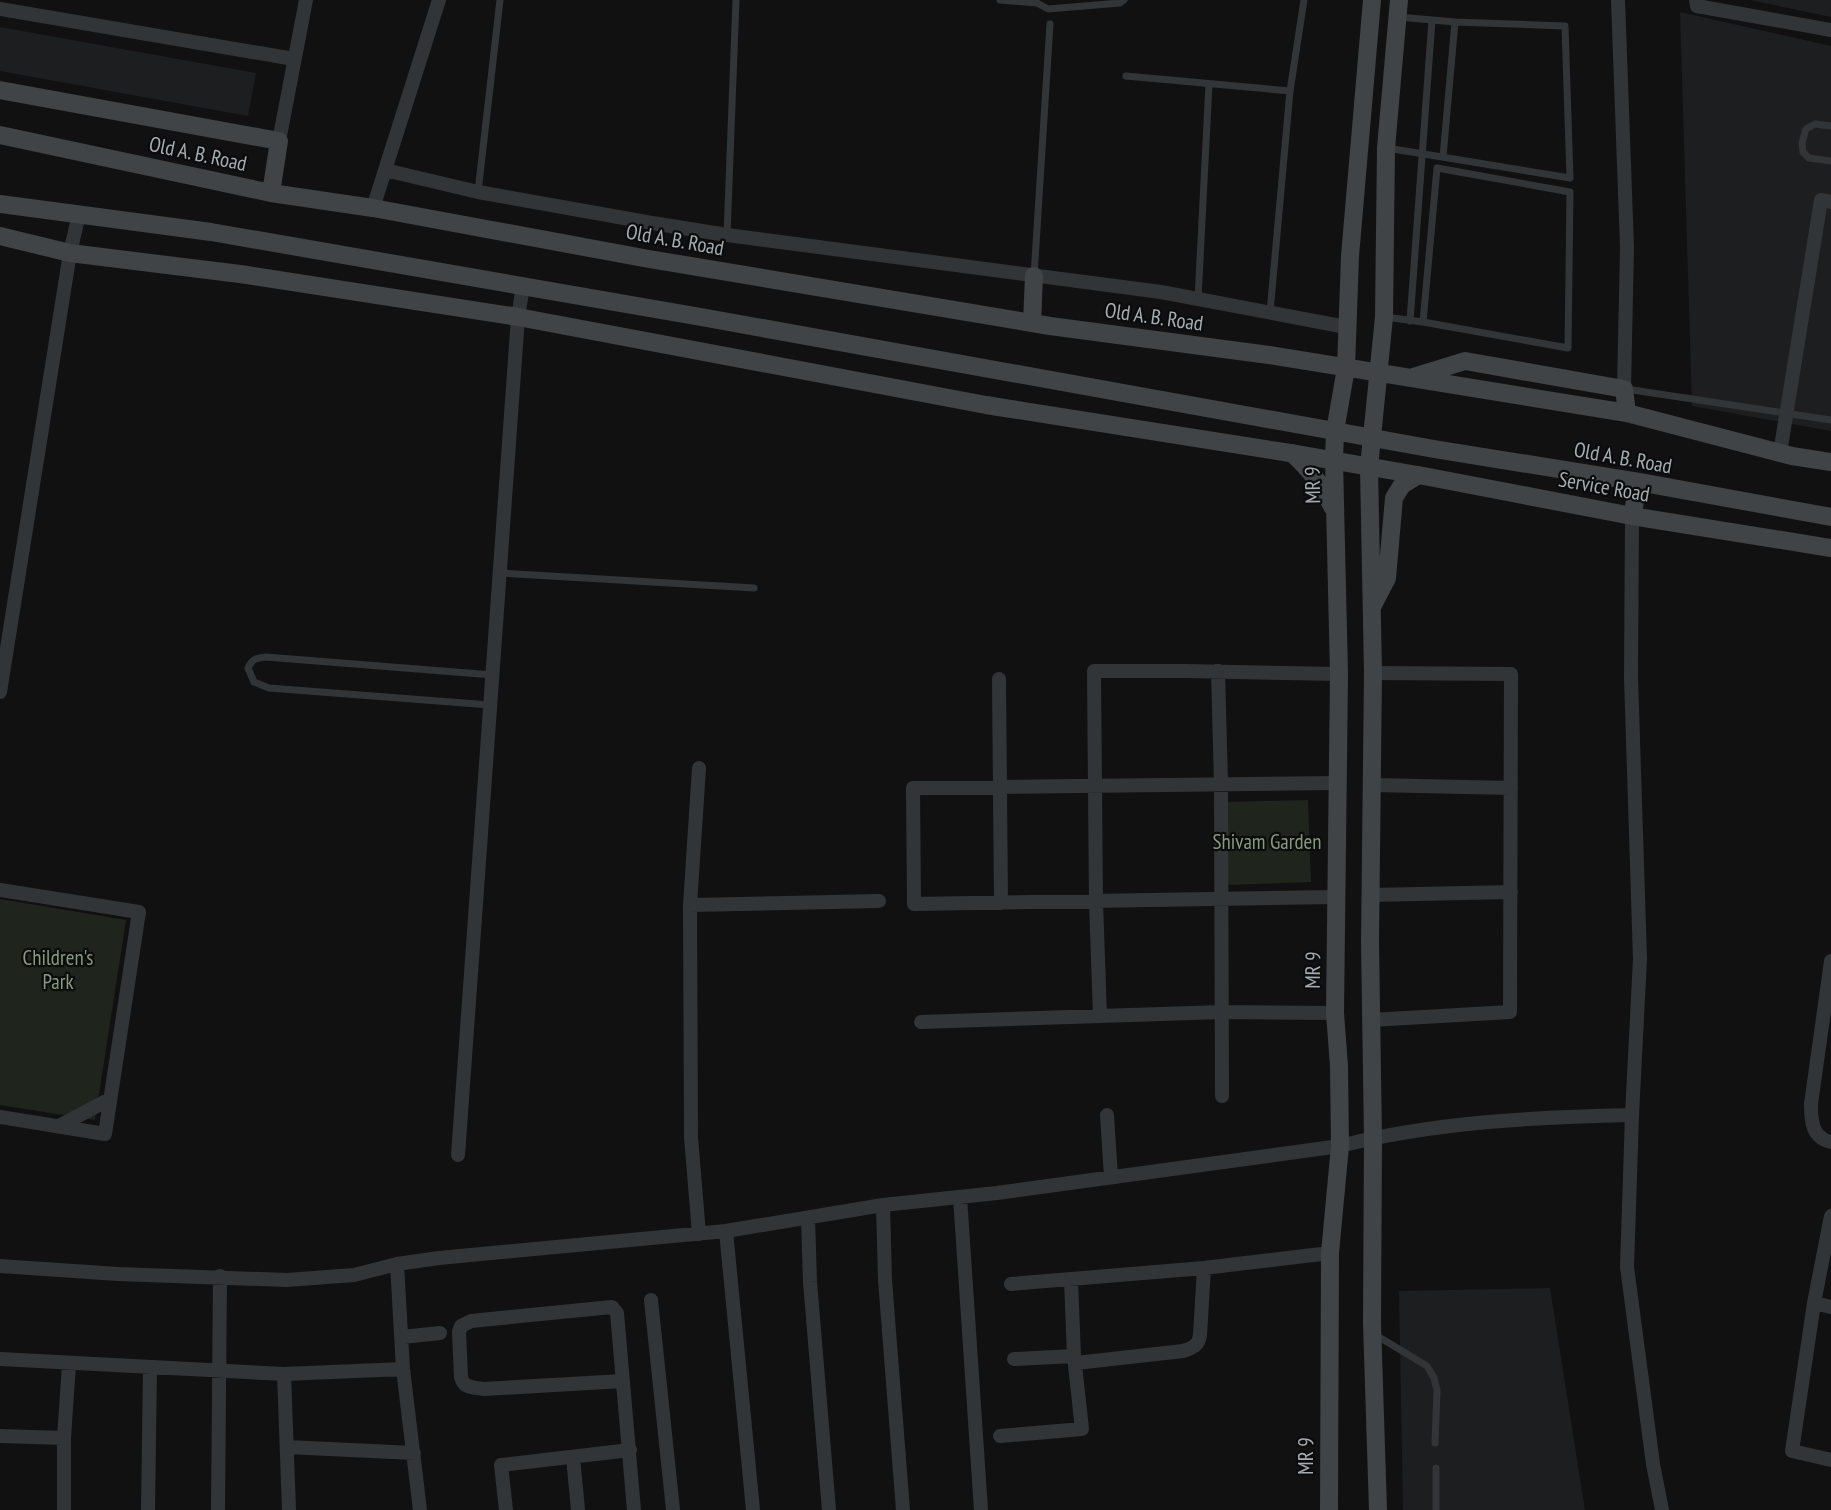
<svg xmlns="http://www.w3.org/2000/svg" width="1831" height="1510" viewBox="0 0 1831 1510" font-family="'PT Sans Narrow',sans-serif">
  <rect width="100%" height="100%" fill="#111112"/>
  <!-- built -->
  <path fill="#1d1e1f" d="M 1750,0 L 1831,0 L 1831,17 Z
    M 1680,12 L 1831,46 L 1831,431 L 1692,406 Z
    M 0,27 L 256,73 L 248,116 L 0,71 Z
    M 1550,1288 L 1585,1510 L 1403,1510 L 1399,1291 Z"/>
  <!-- green -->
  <path fill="#1f241d" d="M 1308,800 L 1311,882 L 1227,885 L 1224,802 Z
    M 0,899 L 126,920 L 95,1120 L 0,1105 Z"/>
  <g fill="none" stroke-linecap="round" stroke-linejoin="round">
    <!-- lane -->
    <path stroke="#323537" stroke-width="7" d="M 1000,0 L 1037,3 L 1048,9 L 1120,3 L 1124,0
      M 1398,17 L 1455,22
      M 1126,76 L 1290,91
      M 1831,126 L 1815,124 L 1806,129 L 1802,143 L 1803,152 L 1809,158 L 1831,161
      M 1387,148 L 1570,178 L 1565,26 L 1455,22 L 1443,157
      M 478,192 L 500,0
      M 727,235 L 736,0
      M 1034,276 L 1050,24
      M 1198,299 L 1209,84
      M 1270,312 L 1290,91 L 1304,0
      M 1385,317 L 1423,322 L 1568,348 L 1570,192 L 1437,168 L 1423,322
      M 1410,321 L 1432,20
      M 1626,389 L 1831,420
      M 500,573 L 754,588
      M 490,705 L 269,688 L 254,682 L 248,668 C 252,659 256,658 266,657 L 493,675
      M 1374,1334 L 1427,1366 L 1434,1378 L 1437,1390 L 1435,1443
      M 1436,1510 L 1436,1468"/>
    <!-- street -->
    <path stroke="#323537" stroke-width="14" d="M 1618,0 L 1627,247 L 1624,389
      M 1696,0 L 1697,6 L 1831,30
      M 0,9 L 294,59
      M 279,141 L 306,0
      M 385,170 L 478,192 L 652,223 L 727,235 L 1161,292 L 1346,327
      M 373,208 L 439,0
      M 1780,453 L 1821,200 L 1831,202
      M 1632,516 L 1631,677 L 1640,959 L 1632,1115 L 1627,1267 L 1653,1464 L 1662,1510
      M 1218,671 L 1221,784 L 1222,1096
      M 999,679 L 1001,903
      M 0,692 L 70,253 L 79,214
      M 699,768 L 690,905 L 691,1137 L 699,1234
      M 1372,785 L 1511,788
      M 0,890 L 139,912 L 105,1134 L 0,1117
      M 1371,895 L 1511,892
      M 1336,897 L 914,904 L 913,788 L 1338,783
      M 690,905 L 879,901
      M 1831,961 L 1811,1104 C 1811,1121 1812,1138 1831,1142
      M 1100,1016 L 1096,902 L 1094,671 L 1185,671 L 1339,674
      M 1371,1020 L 1510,1012 L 1511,674 L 1373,673
      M 921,1022 L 1222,1012 L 1335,1013
      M 1107,1115 L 1111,1177
      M 59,1126 L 110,1099
      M 458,1155 L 518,317 L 523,286
      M 960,1197 L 981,1510
      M 883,1205 L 885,1280 L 903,1510
      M 1831,1216 L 1814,1303 L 1792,1451 L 1831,1460
      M 808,1218 L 810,1282 L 829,1510
      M 726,1231 L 753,1510
      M 397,1264 L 403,1369 L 420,1510
      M 0,1266 L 118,1274 L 287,1280 L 354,1275 L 397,1264 L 439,1258 L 726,1231 L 883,1205 L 997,1193 L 1340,1146 C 1435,1122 1535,1117 1632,1115
      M 1011,1284 L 1204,1268 L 1330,1253
      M 651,1300 L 673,1510
      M 1814,1303 L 1831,1307
      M 402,1337 L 440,1333
      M 0,1359 L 284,1374 L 403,1369
      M 1014,1359 L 1074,1356
      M 1076,1363 L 1183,1351 C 1193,1348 1199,1345 1200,1335 L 1204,1268
      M 284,1374 L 289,1510
      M 623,1381 L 484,1389 C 473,1387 464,1389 461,1377 L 459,1332 L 461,1326 L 471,1321 L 612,1307 L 617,1313 L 634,1510
      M 0,1436 L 64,1438
      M 1000,1436 L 1082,1429 L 1074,1356 L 1071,1280
      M 287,1447 L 414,1453
      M 573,1457 L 578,1510
      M 64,1510 L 64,1438 L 69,1364
      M 148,1510 L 150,1367
      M 218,1510 L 220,1276
      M 506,1510 L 501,1465 L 630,1450"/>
    <!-- secondary -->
    <path stroke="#404446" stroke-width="18" d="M 0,90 L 279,141 L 271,193
      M 0,135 L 271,193 L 373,208 L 649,259 L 1050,326 L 1269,355 L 1627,413 L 1792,456 L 1831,462
      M 0,204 L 211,232 L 701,317 L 1434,449 L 1639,482 L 1831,517
      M 0,236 L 70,253 L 240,274 L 518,317 L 986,405 L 1290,453 L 1429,477 L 1632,516 L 1831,548
      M 1032,323 L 1034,276
      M 1413,377 L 1465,361 L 1624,389 L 1627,413
      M 1292,453 C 1312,472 1321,484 1333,508
      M 1632,516 L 1639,482
      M 1373,605 L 1387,578 L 1394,498 L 1402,485 L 1418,475
      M 1329,1510 L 1330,1253 L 1340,1146 L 1339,1066 L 1335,1013 L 1339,674 L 1334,461 L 1335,431 L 1346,368 L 1350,256 L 1372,0
      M 1378,1510 L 1372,1323 L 1373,1138 L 1370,942 L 1373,673 L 1369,467 L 1384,317 L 1386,148 L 1399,0"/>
  </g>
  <g text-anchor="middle" stroke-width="4.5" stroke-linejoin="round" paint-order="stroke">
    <!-- street labels -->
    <g font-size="21" fill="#a3adb2" stroke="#0c0c0d">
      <text transform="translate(198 154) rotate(12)" y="7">Old A. B. Road</text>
      <text transform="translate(675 240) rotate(10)" y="7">Old A. B. Road</text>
      <text transform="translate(1154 317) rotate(8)" y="7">Old A. B. Road</text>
      <text transform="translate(1623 458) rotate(10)" y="7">Old A. B. Road</text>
      <text transform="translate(1313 485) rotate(-91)" y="7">MR 9</text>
      <text transform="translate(1604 487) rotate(10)" y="7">Service Road</text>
      <text transform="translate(1313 970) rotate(-89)" y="7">MR 9</text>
      <text transform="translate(1306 1456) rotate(-90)" y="7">MR 9</text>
    </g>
    <!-- park labels -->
    <g font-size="21" fill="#859b7b" stroke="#0c0c0d">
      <text x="1267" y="849">Shivam Garden</text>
      <text x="58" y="965">Children's<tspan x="58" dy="24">Park</tspan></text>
    </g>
  </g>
</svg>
